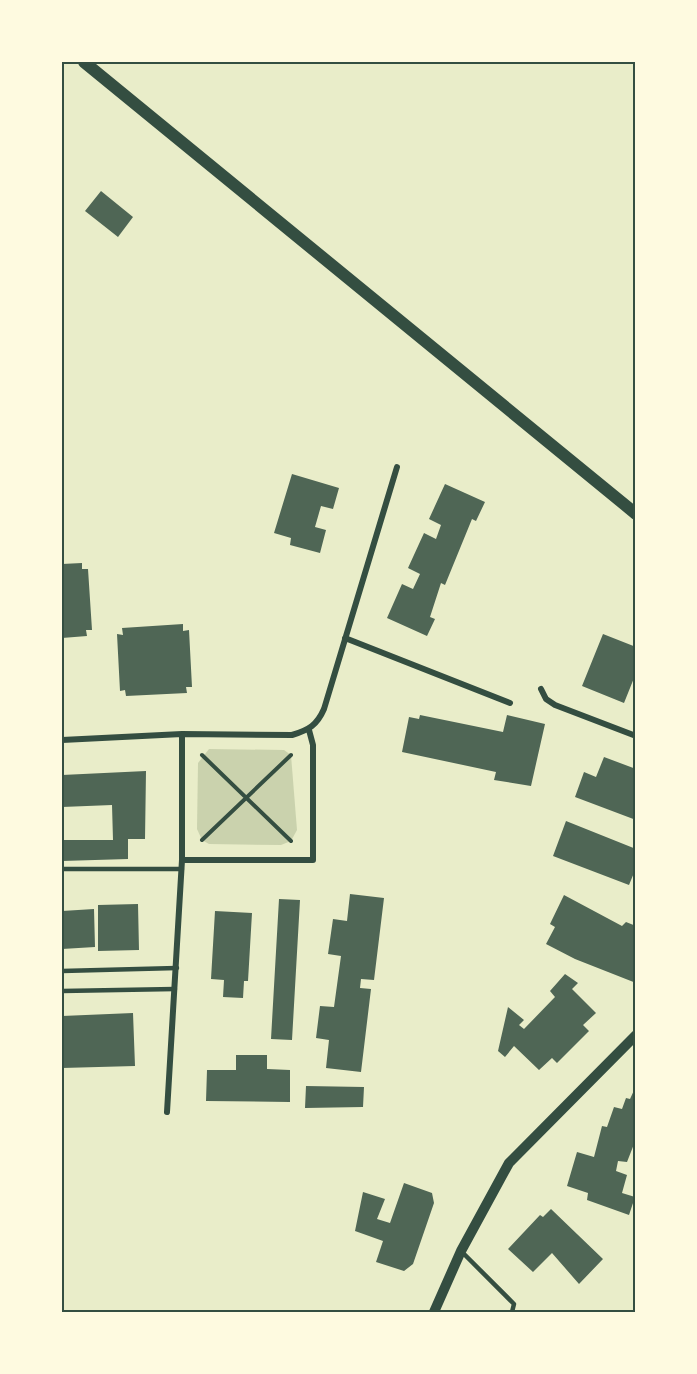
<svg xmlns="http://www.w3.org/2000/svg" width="697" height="1374" viewBox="0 0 697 1374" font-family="Helvetica,sans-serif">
  <rect width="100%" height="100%" fill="#e9edc9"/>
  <!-- green -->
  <path fill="#cad2ad" d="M 209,749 L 284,750 L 291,755 L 297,830 L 291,841 L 281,845 L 209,844 L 202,840 L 197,829 L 198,763 Z"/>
  <!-- building -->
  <path fill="#4f6655" d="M 101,191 L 133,217 L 118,237 L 85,211 Z
    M 292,474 L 339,488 L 333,509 L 321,506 L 315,527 L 326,530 L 320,553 L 290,545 L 291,538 L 274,533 Z
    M 445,484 L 485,502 L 476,521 L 472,519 L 445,585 L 441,583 L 430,617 L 435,619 L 427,636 L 387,618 L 402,584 L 413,589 L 420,574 L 408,568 L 424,533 L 436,539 L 441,525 L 429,519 Z
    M 82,563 L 82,569 L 88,569 L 92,630 L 86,630 L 87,636 L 62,638 L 62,564 Z
    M 183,624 L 183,631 L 189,630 L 192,687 L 186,687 L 187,693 L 126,696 L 125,690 L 120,691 L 117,634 L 123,635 L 122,628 Z
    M 603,634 L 636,647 L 636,673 L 624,703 L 582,686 Z
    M 420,715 L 503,732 L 507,715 L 545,724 L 531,786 L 494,780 L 496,772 L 402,752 L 409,717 L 419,719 Z
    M 604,757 L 636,769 L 636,820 L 575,797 L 584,772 L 596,777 Z
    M 146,771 L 145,839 L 128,839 L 128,859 L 62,861 L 62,840 L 113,840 L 112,805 L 62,807 L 62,775 Z
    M 566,821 L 636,849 L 636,868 L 629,885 L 553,856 Z
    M 350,894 L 384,898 L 374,980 L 361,979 L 360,988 L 371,989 L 361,1072 L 326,1068 L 329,1040 L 316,1038 L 320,1006 L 334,1007 L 341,956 L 328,954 L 333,919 L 347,921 Z
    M 564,895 L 622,926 L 626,922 L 636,926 L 636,983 L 575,959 L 546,944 L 555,927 L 550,924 Z
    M 279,899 L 300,900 L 292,1040 L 271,1039 Z
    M 138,904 L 139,950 L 98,951 L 98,905 Z
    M 94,909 L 95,947 L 62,949 L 62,911 Z
    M 215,911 L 252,913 L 248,981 L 244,981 L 243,998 L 223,997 L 224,980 L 211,979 Z
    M 565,974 L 578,983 L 572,989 L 596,1013 L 583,1025 L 589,1031 L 557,1063 L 552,1058 L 539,1070 L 514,1046 L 505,1057 L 498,1051 L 508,1007 L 524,1020 L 519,1025 L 524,1029 L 555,997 L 550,991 Z
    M 133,1013 L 135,1066 L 62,1068 L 62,1016 Z
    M 236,1055 L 267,1055 L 267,1069 L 290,1070 L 290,1102 L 206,1101 L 207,1070 L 236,1070 Z
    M 306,1086 L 364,1087 L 363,1107 L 305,1108 Z
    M 636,1086 L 636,1139 L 627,1162 L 618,1161 L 616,1171 L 627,1175 L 622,1193 L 635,1197 L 629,1215 L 587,1200 L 588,1193 L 567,1186 L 577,1152 L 594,1157 L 602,1126 L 607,1127 L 614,1107 L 622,1109 L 626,1098 L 630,1099 Z
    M 404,1183 L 432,1193 L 434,1203 L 413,1264 L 404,1271 L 376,1262 L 383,1241 L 355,1231 L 363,1192 L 385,1199 L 377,1219 L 390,1223 Z
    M 551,1209 L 603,1259 L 579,1284 L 552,1253 L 533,1272 L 508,1249 L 540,1215 L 543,1217 Z"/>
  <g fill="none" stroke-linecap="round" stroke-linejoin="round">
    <!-- path -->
    <path stroke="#344e41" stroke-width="4" d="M 202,755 L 291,841
      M 202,840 L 291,755"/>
    <!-- service -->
    <path stroke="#344e41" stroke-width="4.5" d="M 62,869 L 182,869
      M 62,971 L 177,968
      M 62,991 L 175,989
      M 461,1251 L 514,1304 L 512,1312"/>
    <!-- minor -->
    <path stroke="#344e41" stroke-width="6" d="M 345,638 L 510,703
      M 541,689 L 546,699 L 555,705 L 636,736
      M 62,740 L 182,734 L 292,735 C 309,730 317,725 324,709 L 397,467
      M 182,860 L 313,860 L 313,745 L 309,730
      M 167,1112 L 182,860 L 182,734"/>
    <!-- tertiary -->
    <path stroke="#344e41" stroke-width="10" d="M 434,1312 L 461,1251 L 509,1163 L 636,1035"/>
    <!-- secondary -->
    <path stroke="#344e41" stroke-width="12" d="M 84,62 L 636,514"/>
  </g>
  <!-- border -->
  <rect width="697" height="1374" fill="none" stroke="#fefae0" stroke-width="126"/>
  <rect x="63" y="63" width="571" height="1248" fill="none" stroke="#344e41" stroke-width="2"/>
</svg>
